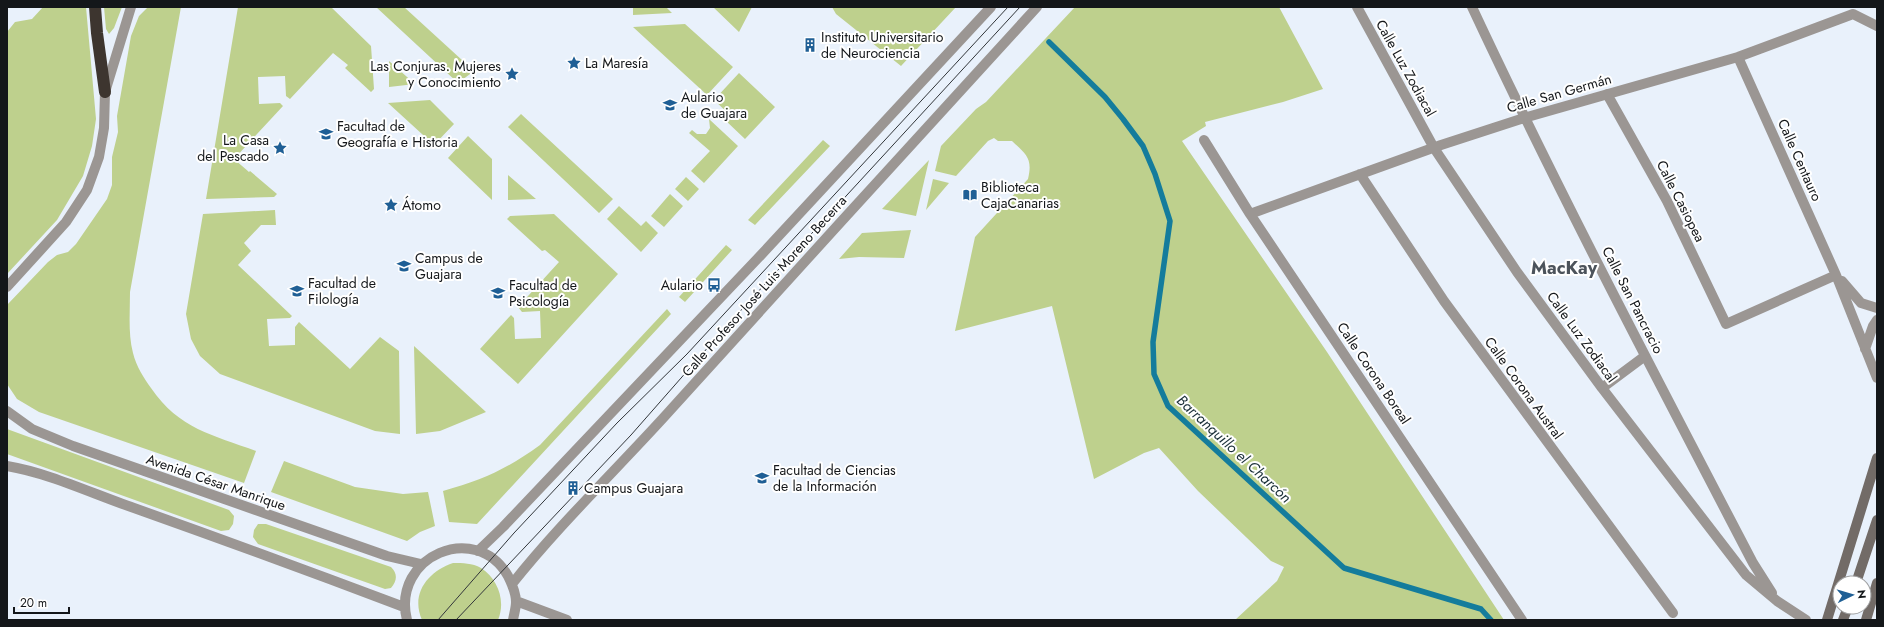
<svg xmlns="http://www.w3.org/2000/svg" width="1884" height="627" viewBox="0 0 1884 627" font-family="Jost,sans-serif">
  <rect width="100%" height="100%" fill="#e9f1fb"/>
  <!-- green -->
  <path fill="#bed08d" d="M 43,7 L 86,7 L 96,119 L 92,146 L 83,176 L 57,220 L 7,274 L 7,32 L 15,22 L 32,19 Z
    M 104,7 L 122,7 L 114,28 L 109,34 L 106,29 Z
    M 148,7 L 181,7 L 130,292 C 130,312 128,334 133,353 C 136,366 144,378 151,388 C 179,429 213,435 256,451 L 244,483 L 39,412 L 17,399 L 7,384 L 7,305 L 48,262 L 57,255 L 68,252 L 76,244 L 107,199 L 112,185 L 112,157 L 118,132 L 117,116 L 131,36 L 139,16 Z
    M 238,7 L 331,7 L 371,46 L 374,89 L 371,92 L 345,68 L 348,65 L 333,53 L 290,99 L 286,96 L 285,76 L 258,77 L 259,104 L 280,103 L 283,106 L 234,159 L 249,172 L 250,171 L 277,194 L 274,197 L 206,199 Z
    M 376,7 L 404,7 L 474,71 L 458,83 Z
    M 633,7 L 666,7 L 672,13 L 633,15 Z
    M 713,7 L 752,7 L 739,32 Z
    M 832,7 L 956,7 L 901,66 L 836,14 Z
    M 1075,7 L 1279,7 L 1323,89 L 1283,102 L 1205,122 L 1206,126 L 1182,141 L 1327,352 L 1504,620 L 1235,620 L 1277,581 L 1284,567 L 1271,561 L 1198,491 L 1159,448 L 1144,453 L 1094,479 L 1052,306 L 955,331 L 975,237 L 1028,179 C 1033,158 1026,154 1012,141 L 998,141 L 994,138 L 988,141 L 956,176 L 935,171 L 941,146 L 976,109 L 986,102 Z
    M 685,24 L 733,67 L 707,95 L 633,27 Z
    M 389,61 L 415,84 L 389,87 Z
    M 739,73 L 775,107 L 745,139 L 725,120 L 730,115 L 714,100 Z
    M 430,100 L 454,124 L 434,145 L 388,103 Z
    M 521,114 L 613,199 L 599,213 L 508,127 Z
    M 709,119 L 738,146 L 704,183 L 691,171 L 710,151 L 689,133 L 692,130 L 697,134 L 706,134 L 710,128 Z
    M 468,136 L 492,159 L 492,200 L 448,158 Z
    M 823,140 L 830,146 L 755,225 L 748,220 Z
    M 929,160 L 916,216 L 882,209 Z
    M 508,175 L 536,199 L 508,200 Z
    M 686,177 L 699,189 L 688,201 L 675,189 Z
    M 933,179 L 949,183 L 926,210 Z
    M 670,194 L 683,206 L 664,227 L 651,216 Z
    M 619,206 L 641,226 L 646,221 L 658,233 L 641,252 L 607,219 Z
    M 275,210 L 276,225 L 261,225 L 244,243 L 251,251 L 238,265 L 292,316 L 290,318 L 267,319 L 269,346 L 295,345 L 295,327 L 299,322 L 350,369 L 380,337 L 399,351 L 400,434 L 375,431 L 220,374 L 200,356 L 191,339 L 186,314 L 203,214 Z
    M 554,214 L 618,274 L 518,384 L 480,349 L 511,315 L 514,318 L 515,339 L 541,338 L 540,311 L 522,312 L 518,307 L 559,262 L 545,250 L 542,251 L 507,219 L 510,216 Z
    M 911,230 L 904,258 L 859,257 L 839,259 L 862,233 Z
    M 726,245 L 732,250 L 685,302 L 679,297 Z
    M 667,309 L 671,314 L 477,524 L 449,522 L 443,491 C 483,480 507,469 540,445 Z
    M 414,346 L 486,412 L 440,431 L 416,434 Z
    M 7,429 L 229,510 L 234,516 L 233,524 L 229,530 L 221,531 L 7,454 Z
    M 284,461 L 355,487 L 403,494 L 428,492 L 435,526 L 420,532 L 407,541 L 271,492 Z
    M 258,524 L 266,524 L 391,567 C 398,574 397,581 391,588 L 385,589 L 258,544 L 253,537 L 254,530 Z
    M 453,563 C 463,563 472,563 481,568 C 498,579 506,601 498,620 L 422,620 C 410,593 429,571 453,563 Z"/>
  <g fill="none" stroke-linecap="round" stroke-linejoin="round">
    <!-- stream -->
    <path stroke="#147c9c" stroke-width="5.5" d="M 1049,42 L 1105,97 L 1123,119 L 1143,146 L 1155,174 L 1170,221 L 1153,342 L 1154,374 L 1168,406 L 1344,568 L 1481,609 L 1491,620"/>
    <!-- minor -->
    <path stroke="#9b9693" stroke-width="10" d="M 1357,7 L 1434,148 L 1517,272 L 1602,388 L 1746,575 L 1777,601 L 1806,620
      M 1472,7 C 1560,195 1657,379 1753,563 L 1772,593
      M 1738,57 L 1836,275 L 1877,378
      M 1607,94 L 1667,201 L 1726,324 L 1836,275
      M 1204,140 L 1250,214 L 1522,620
      M 1360,174 L 1444,301 L 1673,613
      M 1250,214 L 1441,145 L 1524,118 L 1738,57 L 1853,14 L 1877,26
      M 1842,281 L 1861,303 L 1877,308
      M 1865,349 L 1873,326 L 1877,320
      M 1602,388 L 1645,356"/>
    <!-- tertiary -->
    <path stroke="#9b9693" stroke-width="10" d="M 7,287 L 66,222 L 87,190 L 99,157 L 104,128 L 105,92 L 131,7
      M 7,411 L 32,429 L 73,446 L 387,556 L 421,564
      M 7,466 C 49,473 93,494 134,508 C 224,540 314,573 404,607
      M 478,551 L 503,527 L 761,255 L 991,7
      M 512,584 C 559,525 614,472 665,416 C 788,279 913,143 1037,7
      M 516,601 L 567,620
      M 407,620 C 391,556 476,520 508,576 C 512,584 516,593 516,602 C 516,608 514,614 513,620"/>
    <!-- secondary -->
    <path stroke="#726b67" stroke-width="10" d="M 1856,583 L 1877,520
      M 1827,620 L 1877,458
      M 1843,620 L 1848,607
      M 1866,620 L 1877,583"/>
    <!-- motorway -->
    <path stroke="#3d352f" stroke-width="12" d="M 95,7 L 97,33 L 105,92"/>
    <!-- tram -->
    <path stroke="#32363a" stroke-width="1" d="M 438,620 L 514,533 L 617,423 L 687,354 L 1008,7
      M 456,620 L 631,435 L 732,320 L 1020,7"/>
  </g>
  <!-- icons -->
  <defs>
    <symbol id="building-bare" viewBox="-9 -9 18 18"><path d="M-4-6H4V6H1V3H-1V6H-4ZM-2.5-4.3h1.7v1.8h-1.7ZM.8-4.3h1.7v1.8H.8ZM-2.5-1h1.7V.8h-1.7ZM.8-1h1.7V.8H.8Z" fill="#1f5f95" stroke="#fff" stroke-width="2.5" paint-order="stroke"/></symbol>
    <symbol id="sight-bare" viewBox="-9 -9 18 18"><path d="M0-6L1.8-2.2L6-1.7L2.9 1.2L3.7 5.4L0 3.3L-3.7 5.4L-2.9 1.2L-6-1.7L-1.8-2.2Z" fill="#1f5f95" stroke="#fff" stroke-width="2.5" paint-order="stroke"/></symbol>
    <symbol id="university-bare" viewBox="-9 -9 18 18"><path d="M0-5L7-2L0 1L-7-2ZM-4 1L0 2.5L4 1V4Q0 6-4 4Z" fill="#1f5f95" stroke="#fff" stroke-width="2.5" paint-order="stroke"/></symbol>
    <symbol id="library-bare" viewBox="-9 -9 18 18"><path d="M-6-4Q-3-5.5-.7-3.5V5Q-3 3-6 4ZM6-4Q3-5.5 .7-3.5V5Q3 3 6 4Z" fill="#1f5f95" stroke="#fff" stroke-width="2.5" paint-order="stroke"/></symbol>
    <symbol id="bus-bare" viewBox="-9 -9 18 18"><path d="M-5-6H5V4H4V6H2V4H-2V6H-4V4H-5ZM-3.5-4V0h7V-4ZM-3.5 1.2v1.5H-2V1.2ZM2 1.2v1.5H3.5V1.2Z" fill="#1f5f95" stroke="#fff" stroke-width="2.5" paint-order="stroke"/></symbol>
  </defs>
  <g fill-rule="evenodd">
    <use href="#building-bare" x="800" y="35" width="20" height="20"/>
    <use href="#sight-bare" x="564" y="53" width="20" height="20"/>
    <use href="#sight-bare" x="502" y="64" width="20" height="20"/>
    <use href="#university-bare" x="660" y="95" width="20" height="20"/>
    <use href="#university-bare" x="316" y="124" width="20" height="20"/>
    <use href="#sight-bare" x="270" y="138" width="20" height="20"/>
    <use href="#library-bare" x="960" y="185" width="20" height="20"/>
    <use href="#sight-bare" x="381" y="195" width="20" height="20"/>
    <use href="#university-bare" x="394" y="256" width="20" height="20"/>
    <use href="#bus-bare" x="704" y="275" width="20" height="20"/>
    <use href="#university-bare" x="287" y="281" width="20" height="20"/>
    <use href="#university-bare" x="488" y="283" width="20" height="20"/>
    <use href="#university-bare" x="752" y="468" width="20" height="20"/>
    <use href="#building-bare" x="563" y="478" width="20" height="20"/>
  </g>
  <g text-anchor="middle" stroke-width="4" stroke-linejoin="round" paint-order="stroke">
    <!-- poi labels -->
    <g font-size="14" fill="#14171a" stroke="#fff" text-anchor="start">
      <text x="821" y="42">Instituto Universitario<tspan x="821" dy="16">de Neurociencia</tspan></text>
      <text x="585" y="68">La Maresía</text>
      <text x="501" y="71" text-anchor="end">Las Conjuras. Mujeres<tspan x="501" dy="16">y Conocimiento</tspan></text>
      <text x="681" y="102">Aulario<tspan x="681" dy="16">de Guajara</tspan></text>
      <text x="337" y="131">Facultad de<tspan x="337" dy="16">Geografía e Historia</tspan></text>
      <text x="269" y="145" text-anchor="end">La Casa<tspan x="269" dy="16">del Pescado</tspan></text>
      <text x="981" y="192">Biblioteca<tspan x="981" dy="16">CajaCanarias</tspan></text>
      <text x="402" y="210">Átomo</text>
      <text x="415" y="263">Campus de<tspan x="415" dy="16">Guajara</tspan></text>
      <text x="308" y="288">Facultad de<tspan x="308" dy="16">Filología</tspan></text>
      <text x="509" y="290">Facultad de<tspan x="509" dy="16">Psicología</tspan></text>
      <text x="703" y="290" text-anchor="end">Aulario</text>
      <text x="773" y="475">Facultad de Ciencias<tspan x="773" dy="16">de la Información</tspan></text>
      <text x="584" y="493">Campus Guajara</text>
    </g>
    <!-- street labels -->
    <g font-size="14" fill="#14171a" stroke="#fff">
      <text transform="translate(1406 68) rotate(61)" y="5">Calle Luz Zodiacal</text>
      <text transform="translate(1559 93) rotate(-16)" y="5">Calle San Germán</text>
      <text transform="translate(1800 160) rotate(66)" y="5">Calle Centauro</text>
      <text transform="translate(1681 201) rotate(63)" y="5">Calle Casiopea</text>
      <text transform="translate(764 286) rotate(-48)" y="5">Calle Profesor José Luis Moreno Becerra</text>
      <text transform="translate(1633 300) rotate(63)" y="5">Calle San Pancracio</text>
      <text transform="translate(1582 337) rotate(54)" y="5">Calle Luz Zodiacal</text>
      <text transform="translate(1374 373) rotate(56)" y="5">Calle Corona Boreal</text>
      <text transform="translate(1524 388) rotate(54)" y="5">Calle Corona Austral</text>
      <text transform="translate(216 482) rotate(19)" y="5">Avenida César Manrique</text>
    </g>
    <!-- water labels -->
    <g font-size="15" font-style="italic" fill="#192e37" stroke="#fff">
      <text transform="translate(1234 449) rotate(43)" y="5">Barranquillo el Charcón</text>
    </g>
    <!-- district labels -->
    <g font-size="18" font-weight="bold" fill="#4c535b" stroke="#fff">
      <text x="1564" y="274">MacKay</text>
    </g>
  </g>
  <!-- border -->
  <rect width="1884" height="627" fill="none" stroke="#14171a" stroke-width="16"/>
  <!-- north arrow -->
  <g transform="translate(1852 595) rotate(85)"><circle r="19" fill="#ffffff" stroke="#a1a2a3"/>
  <path d="M0-3L7 15L0 10L-7 15Z" fill="#1f5f95"/>
  <text y="-6" font-size="11" font-weight="bold" text-anchor="middle" fill="#14171a">N</text>
  </g>
  <!-- scale -->
  <path d="M14 607v6h55v-6" fill="none" stroke="#14171a" stroke-width="2"/>
  <text x="20" y="607" font-size="12" fill="#14171a" stroke="#ffffff" stroke-width="3" paint-order="stroke">20 m</text>
</svg>
